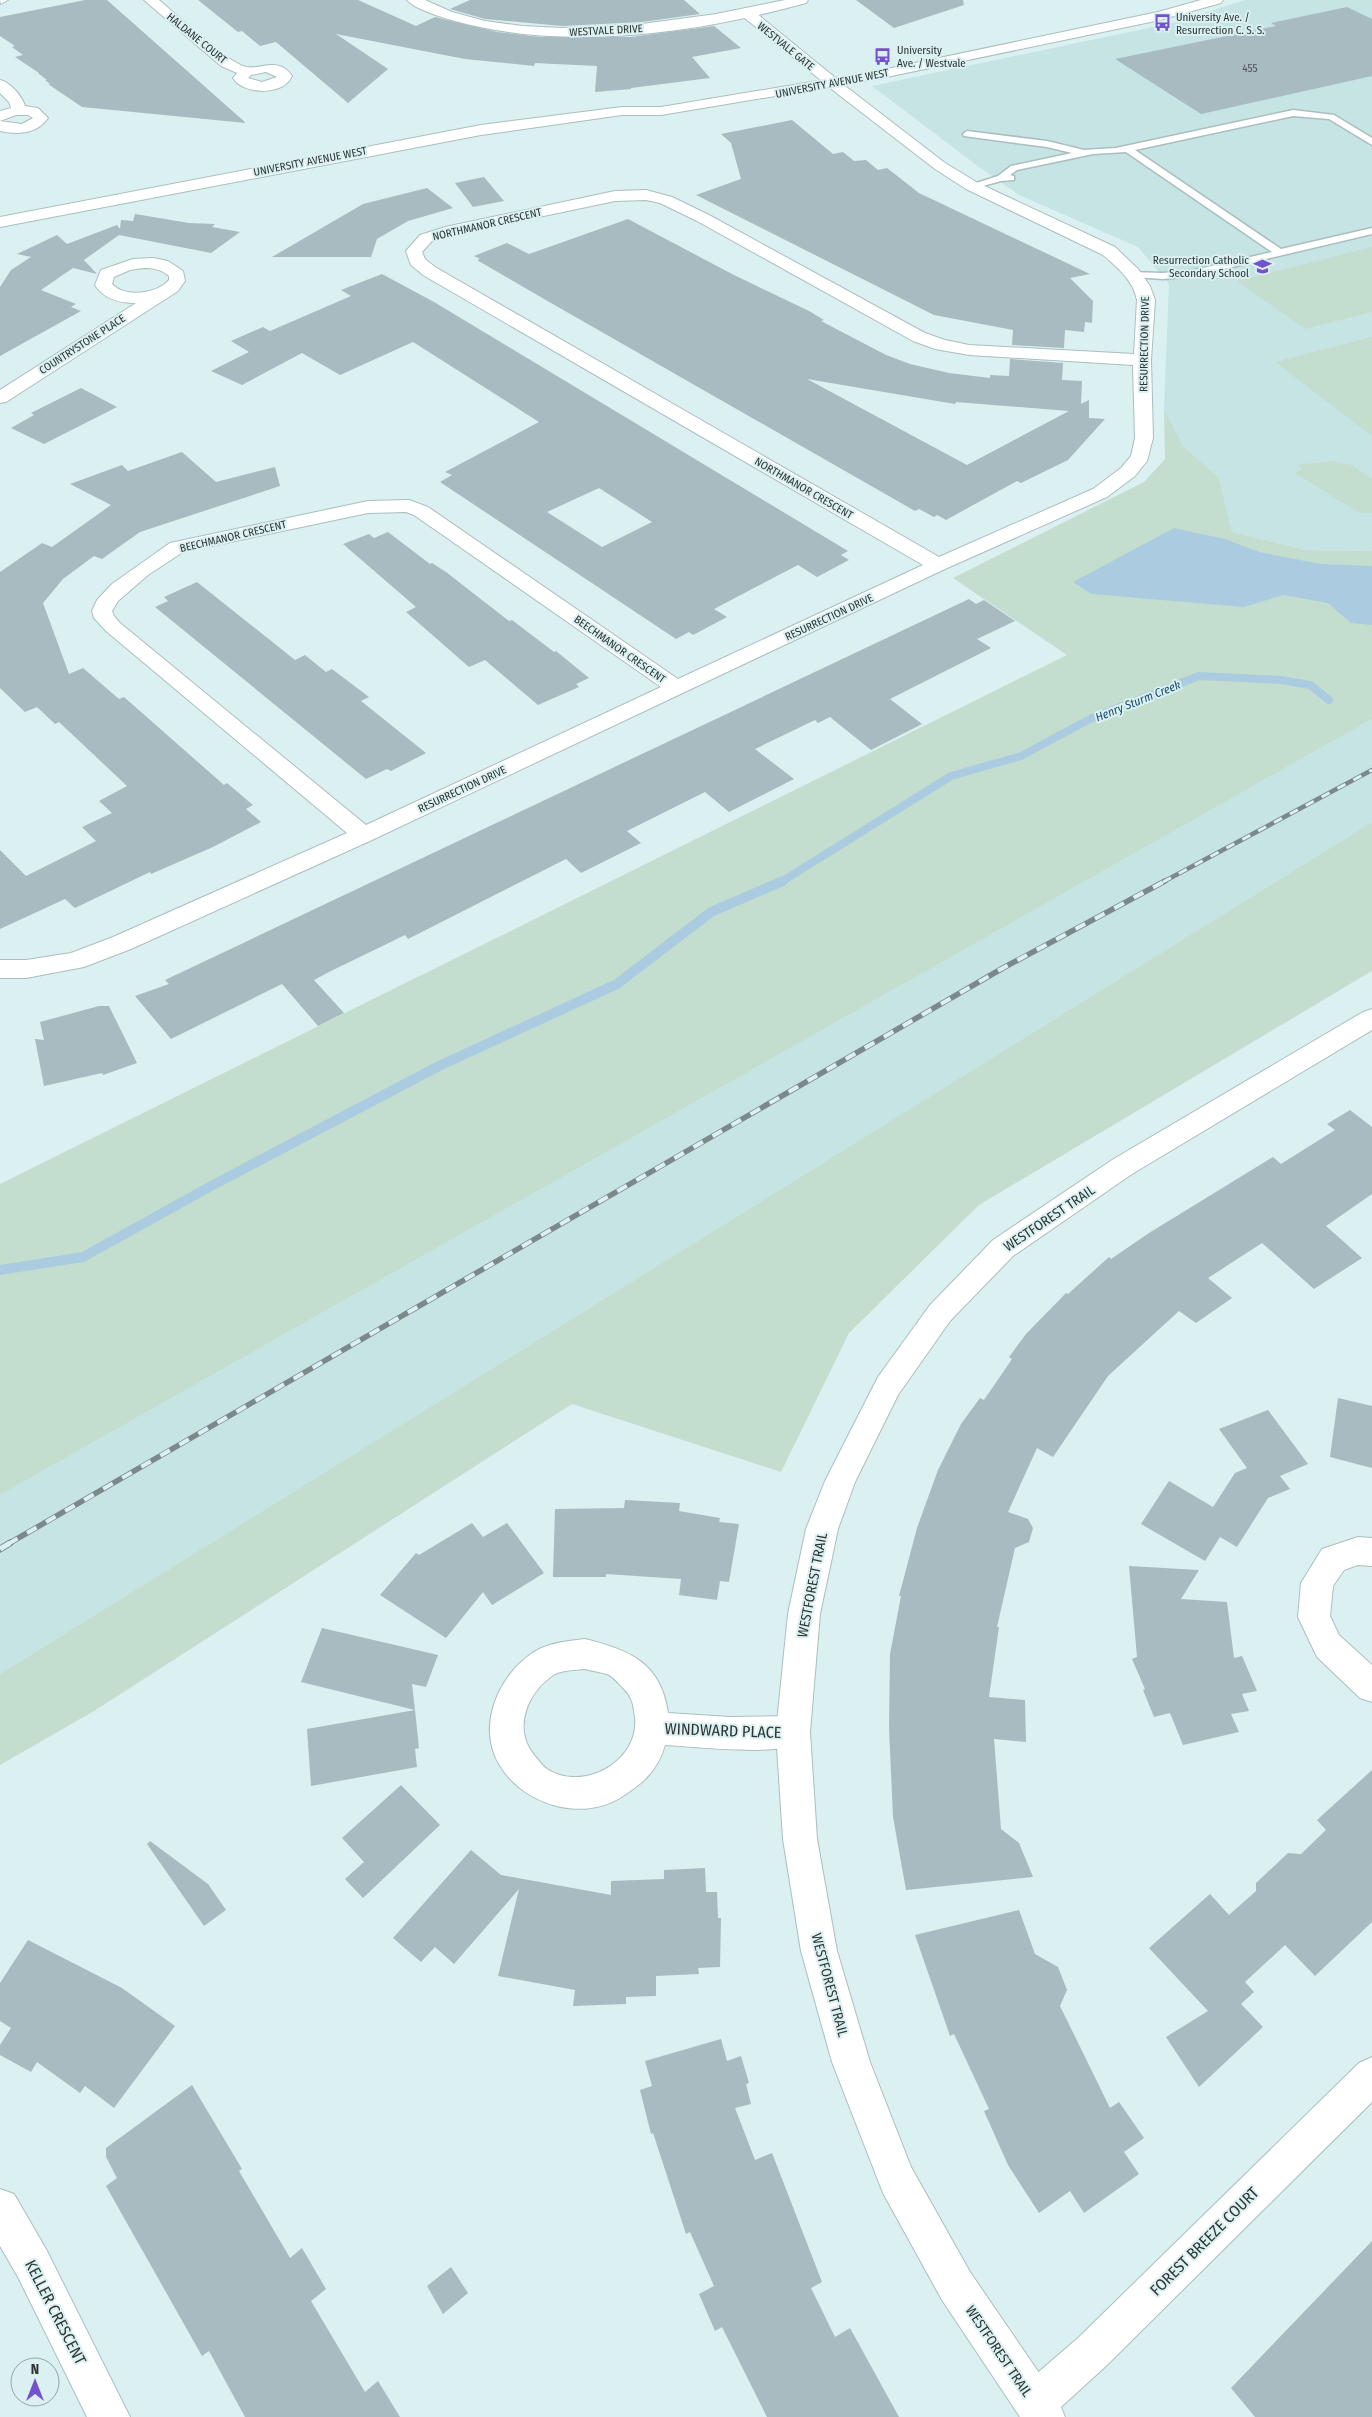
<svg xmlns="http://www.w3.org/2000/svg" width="1372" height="2417" viewBox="0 0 1372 2417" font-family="'Fira Sans Condensed',sans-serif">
  <rect width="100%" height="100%" fill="#dbf0f1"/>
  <!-- built -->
  <path fill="#c6e4e4" d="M 1245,0 L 1372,0 L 1372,551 L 1305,550 L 1232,532 L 1219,478 L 1184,447 L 1164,409 L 1169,284 L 1138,247 L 1019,195 L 979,167 L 872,86 L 1172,23 Z
    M 1372,719 L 1372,822 L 0,1674 L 0,1495 Z"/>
  <!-- green -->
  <path fill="#c3dece" d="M 1372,247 L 1372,312 L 1305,329 L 1237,281 Z
    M 1372,337 L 1372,436 L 1275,362 Z
    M 1164,409 L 1184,447 L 1219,478 L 1232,532 L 1305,550 L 1372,551 L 1372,719 L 0,1495 L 0,1184 L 1067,655 L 953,578 L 1144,482 L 1165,459 Z
    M 1331,461 L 1352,465 L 1372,479 L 1372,513 L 1361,513 L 1353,509 L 1295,473 L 1302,469 L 1297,465 Z
    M 1372,822 L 1372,971 L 979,1205 L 849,1333 L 781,1472 L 572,1404 L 94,1711 L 0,1765 L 0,1674 Z"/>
  <!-- water -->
  <path fill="#abcce0" d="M 1174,528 L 1225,539 L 1259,552 L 1321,564 L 1372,566 L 1372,625 L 1351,623 L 1328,603 L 1283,595 L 1244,607 L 1091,594 L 1073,582 Z"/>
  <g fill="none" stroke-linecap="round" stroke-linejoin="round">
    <!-- stream-far1 -->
    <path stroke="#abcce0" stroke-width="8" d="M 781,882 L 951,776 L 1021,756 L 1092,718 L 1199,676 L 1281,680 L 1310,685 L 1329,700"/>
    <!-- stream -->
    <path stroke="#abcce0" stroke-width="10" d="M 0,1270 L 83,1257 L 213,1185 L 439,1066 L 617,984 L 711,912 L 783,881"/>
  </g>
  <!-- building -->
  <path fill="#a8bbc0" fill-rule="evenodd" d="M 85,0 L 107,0 L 246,123 L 82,107 L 48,84 L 50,84 L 45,80 L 47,80 L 38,73 L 39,73 L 15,57 L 23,55 L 12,47 L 15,46 L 0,36 L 0,17 Z
    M 198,0 L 358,0 L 416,26 L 435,17 L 497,32 L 541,37 L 631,37 L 714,26 L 741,48 L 692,57 L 710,78 L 631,88 L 631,89 L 595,92 L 597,66 L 535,63 L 534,66 L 465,59 L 336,34 L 388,69 L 348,103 L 276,42 L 260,46 L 242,31 L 238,32 Z
    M 470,0 L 684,0 L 700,14 L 642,22 L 562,26 L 485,19 L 450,9 Z
    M 856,0 L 963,0 L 964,5 L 894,28 Z
    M 1347,7 L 1372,19 L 1372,76 L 1201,114 L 1115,59 L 1276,26 L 1271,23 Z
    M 792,120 L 833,154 L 843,152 L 854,161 L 866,160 L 878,170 L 887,168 L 919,193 L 1090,274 L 1070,278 L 1093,301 L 1092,323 L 1085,322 L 1084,332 L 1065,330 L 1064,348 L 1012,345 L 1013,330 L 934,315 L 696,195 L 741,179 L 731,143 L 721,134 Z
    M 484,177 L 504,201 L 473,207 L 455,183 Z
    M 427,188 L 453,208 L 408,221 L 377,239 L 371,257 L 272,257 L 363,204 Z
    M 135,214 L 189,223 L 215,224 L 212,227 L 240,232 L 211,253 L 119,235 L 84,260 L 97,274 L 73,268 L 41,290 L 76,304 L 71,307 L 81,311 L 0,356 L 0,287 L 11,270 L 31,257 L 17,254 L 57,235 L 67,244 L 117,225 L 120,229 L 121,220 L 133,221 Z
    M 628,219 L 732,274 L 809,311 L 824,320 L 821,321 L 886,355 L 910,364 L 949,373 L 990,378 L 990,375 L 1009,376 L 1010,359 L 1063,363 L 1062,380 L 1082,381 L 1081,404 L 1089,400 L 1089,418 L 1105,419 L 1068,460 L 1021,483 L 1017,481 L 946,520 L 937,515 L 934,517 L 919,509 L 915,511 L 544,299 L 477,260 L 480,259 L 474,256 L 507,243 L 529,254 ZM 807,379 L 955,404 L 956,402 L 1069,411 L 967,465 Z
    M 382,274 L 434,302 L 848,551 L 841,555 L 849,560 L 817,577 L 798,565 L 714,609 L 727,617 L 693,635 L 689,632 L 676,639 L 440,482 L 452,475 L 445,472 L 539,422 L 413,342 L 340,375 L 302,353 L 242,385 L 211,371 L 249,352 L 231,341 L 263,327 L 270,331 L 351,296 L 341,290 ZM 599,488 L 652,522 L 602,547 L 547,512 Z
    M 81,388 L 117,407 L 44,444 L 11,428 L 34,415 L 31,413 Z
    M 182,452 L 216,482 L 275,467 L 280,486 L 140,532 L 102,559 L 94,556 L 63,579 L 43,603 L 69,674 L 83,668 L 119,699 L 124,697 L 224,785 L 227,783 L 253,805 L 246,809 L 261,822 L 213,847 L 151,874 L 150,872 L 75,908 L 65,899 L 0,929 L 0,850 L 26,876 L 96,841 L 82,827 L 112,813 L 99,801 L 127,786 L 59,722 L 55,724 L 37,707 L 25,712 L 0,688 L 0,572 L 42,543 L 52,547 L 111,505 L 70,484 L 122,465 L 128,471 Z
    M 388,532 L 430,564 L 432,563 L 446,572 L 509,621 L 512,620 L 554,652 L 556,651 L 589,678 L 576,684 L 579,687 L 538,705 L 485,660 L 469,667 L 406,612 L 416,607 L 343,544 L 369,534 L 374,538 Z
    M 197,582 L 295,660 L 305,655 L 326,672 L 332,669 L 369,697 L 361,701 L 426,753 L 391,771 L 387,769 L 366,779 L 155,607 L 168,601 L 164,597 Z
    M 969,599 L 976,604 L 984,600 L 1015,621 L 977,639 L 991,648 L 890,699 L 922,724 L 871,750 L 830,717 L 818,723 L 815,720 L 755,749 L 794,779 L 729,812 L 705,792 L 627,831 L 641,843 L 581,873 L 566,859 L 408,939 L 405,935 L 331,971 L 314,980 L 344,1013 L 318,1026 L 282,984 L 171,1039 L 135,996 L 169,984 L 165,980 Z
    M 99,1006 L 109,1006 L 137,1063 L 103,1075 L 102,1073 L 44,1086 L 35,1039 L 44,1040 L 40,1022 Z
    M 1350,1110 L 1372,1127 L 1372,1194 L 1326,1226 L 1362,1258 L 1314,1289 L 1262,1243 L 1208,1278 L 1232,1298 L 1196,1323 L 1179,1311 L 1108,1376 L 1053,1457 L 1037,1448 L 1008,1512 L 1028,1519 L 1033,1528 L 1029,1542 L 1015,1548 L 997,1627 L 999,1627 L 989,1697 L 1025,1700 L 1026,1742 L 994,1739 L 1001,1829 L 1019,1843 L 1033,1877 L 906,1890 L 893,1817 L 889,1728 L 890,1654 L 901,1596 L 899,1596 L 917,1528 L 938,1470 L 961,1424 L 980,1398 L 984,1400 L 1012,1359 L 1009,1357 L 1026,1334 L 1066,1293 L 1068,1294 L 1109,1257 L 1111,1259 L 1149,1233 L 1273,1157 L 1281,1164 L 1335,1130 L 1327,1124 Z
    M 1338,1398 L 1372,1406 L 1372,1468 L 1330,1457 Z
    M 1268,1410 L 1308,1464 L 1280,1476 L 1290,1489 L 1268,1498 L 1237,1547 L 1220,1537 L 1205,1561 L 1141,1524 L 1169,1481 L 1213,1507 L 1235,1473 L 1247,1468 L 1219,1429 Z
    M 625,1500 L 680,1503 L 679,1511 L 720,1518 L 719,1522 L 739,1524 L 729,1582 L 720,1581 L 717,1600 L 679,1595 L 681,1579 L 606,1574 L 606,1577 L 553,1577 L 555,1509 L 624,1508 Z
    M 472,1523 L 483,1537 L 507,1523 L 544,1573 L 492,1605 L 483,1592 L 446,1638 L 380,1595 L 416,1553 L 419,1555 Z
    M 1129,1566 L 1199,1570 L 1181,1599 L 1227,1602 L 1234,1658 L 1242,1656 L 1257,1691 L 1242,1694 L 1249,1711 L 1231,1714 L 1239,1732 L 1183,1745 L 1170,1713 L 1154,1717 L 1143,1690 L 1145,1689 L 1132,1659 L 1137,1657 Z
    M 322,1628 L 438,1655 L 426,1687 L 412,1684 L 415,1710 L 301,1682 Z
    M 415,1710 L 419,1748 L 415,1749 L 417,1767 L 311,1786 L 307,1729 Z
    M 1372,1770 L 1372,1922 L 1315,1976 L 1285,1945 L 1245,1982 L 1254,1992 L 1241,2004 L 1263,2027 L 1199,2087 L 1166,2037 L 1208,2011 L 1149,1948 L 1210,1894 L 1229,1915 L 1256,1891 L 1256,1883 L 1288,1853 L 1301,1854 L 1326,1830 L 1317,1820 Z
    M 401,1785 L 440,1825 L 363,1898 L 345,1879 L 364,1862 L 342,1838 Z
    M 150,1841 L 208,1884 L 226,1910 L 204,1926 L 147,1844 Z
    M 471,1850 L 501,1875 L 611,1895 L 611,1881 L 664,1879 L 664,1870 L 705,1868 L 706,1892 L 717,1892 L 718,1918 L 721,1918 L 720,1967 L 698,1968 L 699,1974 L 656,1976 L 656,1996 L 626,1997 L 626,2004 L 573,2006 L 575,1990 L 498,1976 L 519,1889 L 454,1964 L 435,1947 L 421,1962 L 393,1938 Z
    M 1019,1910 L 1035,1954 L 1058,1967 L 1067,1990 L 1060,2006 L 1110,2108 L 1119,2102 L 1144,2138 L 1124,2152 L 1139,2174 L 1084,2213 L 1070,2191 L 1039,2213 L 1008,2165 L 984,2111 L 989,2109 L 954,2034 L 950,2036 L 915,1935 Z
    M 28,1940 L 122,1988 L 175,2026 L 114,2108 L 85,2086 L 80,2093 L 37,2062 L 31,2072 L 0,2055 L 0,2045 L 11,2028 L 0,2021 L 0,1983 Z
    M 721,2039 L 727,2061 L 741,2056 L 749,2083 L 746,2084 L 751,2104 L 735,2108 L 755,2160 L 772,2153 L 822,2282 L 811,2288 L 835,2337 L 850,2328 L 899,2417 L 767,2417 L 722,2327 L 715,2331 L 699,2294 L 714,2286 L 690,2232 L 686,2234 L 653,2133 L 651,2134 L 640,2090 L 652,2086 L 645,2061 Z
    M 192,2085 L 242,2169 L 239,2171 L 290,2258 L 302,2248 L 326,2289 L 311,2301 L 365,2392 L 378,2381 L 400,2417 L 245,2417 L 209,2351 L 202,2356 L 106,2186 L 117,2178 L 106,2157 L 106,2148 Z
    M 1372,2241 L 1372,2417 L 1255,2417 L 1231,2388 Z
    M 451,2267 L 468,2293 L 443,2314 L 427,2286 Z"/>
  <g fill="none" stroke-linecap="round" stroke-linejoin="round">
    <defs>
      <path id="lane" d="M 1293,110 L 1334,115 L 1372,138 L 1372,145 L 1329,119 L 1293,116 L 1135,150 L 1281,249 L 1372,228 L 1372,234 L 1194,276 L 1163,279 L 1133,277 L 1129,276 L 1129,272 L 1163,273 L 1194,270 L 1272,252 L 1126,152 L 1093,154 L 1017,170 L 1010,175 L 1014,176 L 1014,180 L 1001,181 L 972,189 L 967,186 L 998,176 L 1011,166 L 1072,153 L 1047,147 L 964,136 L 963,134 L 967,131 L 1047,141 L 1084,150 L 1116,148 Z"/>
      <path id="street" d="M 144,0 L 159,0 C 178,16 225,61 246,67 C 260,70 279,56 292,76 C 284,96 243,95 233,78 L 237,73 L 221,66 ZM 266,72 L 277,77 L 262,82 L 248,78 L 251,75 Z
        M 746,8 L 751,9 L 849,89 L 945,163 L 978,183 L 1115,247 L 1138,269 L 1150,286 L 1155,300 L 1151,360 L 1153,438 L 1147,461 L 1135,476 L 1107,497 L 945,569 L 372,840 L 131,949 L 84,967 L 26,978 L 0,978 L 0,960 L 26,960 L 71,953 L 113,937 L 347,833 L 106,631 L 94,618 L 92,611 L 97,600 L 112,584 L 170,543 L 368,501 L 409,500 L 428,507 L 678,679 L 923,565 L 423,275 L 411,265 L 406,251 L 420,235 L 445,227 L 615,191 L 646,190 L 672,197 L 709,215 L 925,333 L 945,340 L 969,345 L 1134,354 L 1137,300 C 1133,280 1118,268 1103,255 L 966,189 L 935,169 L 839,95 L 741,15 L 739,12 ZM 646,200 L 660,203 L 697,221 L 913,341 L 935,349 L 969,355 L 1133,365 L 1135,438 L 1131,456 L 1121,468 L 1093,489 L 939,557 L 435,267 L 425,259 L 422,252 L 432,241 L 449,236 L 615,201 ZM 406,512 L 414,515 L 661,687 L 366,825 L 120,623 L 114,616 L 112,611 L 118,601 L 148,575 L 183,552 L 368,513 Z
        M 0,80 C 10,82 22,96 25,106 L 38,108 L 48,118 C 37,134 18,135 0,131 L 0,111 L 11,108 L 9,102 L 0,93 ZM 16,115 L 28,115 L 33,118 L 22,124 L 0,121 Z
        M 153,258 L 168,261 L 183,271 L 185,281 L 178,291 L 6,402 L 0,403 L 0,390 L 136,303 C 119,303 104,299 95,285 L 101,270 L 133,259 ZM 143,268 C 153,268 161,269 169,276 L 169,280 C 157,294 125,298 112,284 L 114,277 L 130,270 Z
        M 1358,1537 L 1372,1538 L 1372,1566 L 1358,1565 L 1344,1570 L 1333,1586 L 1330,1616 L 1339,1635 L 1372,1665 L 1372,1702 L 1360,1698 L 1317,1657 L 1298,1617 L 1301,1583 L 1322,1549 Z
        M 585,1639 C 630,1650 661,1663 668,1713 L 730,1717 L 793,1716 L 805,1721 L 810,1732 L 805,1743 C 773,1756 701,1747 665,1745 C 657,1772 643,1783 620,1798 C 580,1822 522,1804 499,1764 C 477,1726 498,1677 531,1654 C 546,1643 567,1641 585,1639 ZM 585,1669 C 592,1671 600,1672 607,1674 C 614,1677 619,1684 624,1689 C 633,1698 633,1705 635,1717 C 640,1760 584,1793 547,1769 C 542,1766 538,1759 534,1755 C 512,1728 528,1691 555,1674 C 563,1670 576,1670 585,1669 Z
        M 1372,2057 L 1372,2102 L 1106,2366 L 1050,2417 L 1020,2417 L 1014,2403 L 1020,2388 L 1078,2338 L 1359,2063 Z
        M 0,2189 L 14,2194 L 46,2249 L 130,2417 L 87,2417 L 18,2277 L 0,2246 Z"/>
      <path id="secondary" d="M 0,0 L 8,0 L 1,4 Z
        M 407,0 L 425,0 L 452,12 L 485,21 L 522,26 L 562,28 L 642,24 L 716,14 L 785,0 L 808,0 L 806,3 C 696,33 566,52 455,21 C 444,18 414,9 407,0 Z
        M 1201,0 L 1223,0 L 1221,3 L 1160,20 L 877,79 L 661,115 L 622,115 L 481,135 L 0,227 L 0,217 L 481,125 L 622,107 L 661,107 L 877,71 L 1158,12 Z
        M 1372,1009 L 1372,1030 L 1132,1174 L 1013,1256 L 950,1321 L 898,1395 L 855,1482 L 838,1529 L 820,1614 L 810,1732 L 817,1839 L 837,1951 L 870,2062 L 911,2167 L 970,2272 L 1059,2402 L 1065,2417 L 1020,2417 L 942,2300 L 883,2193 L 832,2062 L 801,1951 L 783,1839 L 776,1732 L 788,1614 L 806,1529 L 825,1481 L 878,1377 L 930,1305 L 993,1240 L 1112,1160 L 1363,1012 Z"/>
    </defs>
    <!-- lane casing -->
    <use href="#lane" stroke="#aabebf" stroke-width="3"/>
    <!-- street casing -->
    <use href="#street" stroke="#aabebf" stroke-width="2"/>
    <!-- secondary casing -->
    <use href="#secondary" stroke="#aabebf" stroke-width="2"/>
    <!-- lane -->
    <use href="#lane" fill="#fff" fill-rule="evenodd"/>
    <!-- street -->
    <use href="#street" fill="#fff" fill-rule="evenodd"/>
    <!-- secondary -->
    <use href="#secondary" fill="#fff" fill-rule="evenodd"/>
    <defs>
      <path id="rail-far2" d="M 1163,882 L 1372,770"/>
      <path id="rail-far1" d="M 8,1544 L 1003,968 L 1165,881"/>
      <path id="rail" d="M 0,1549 L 10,1543"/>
    </defs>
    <!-- rail-far2 casing -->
    <use href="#rail-far2" stroke="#7b898a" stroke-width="4.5"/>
    <!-- rail-far1 casing -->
    <use href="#rail-far1" stroke="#7b898a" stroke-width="5.5"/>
    <!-- rail casing -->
    <use href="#rail" stroke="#7b898a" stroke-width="7"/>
    <!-- rail-far2 -->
    <use href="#rail-far2" stroke="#dbf0f1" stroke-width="3" stroke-dasharray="9" stroke-linecap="butt"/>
    <!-- rail-far1 -->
    <use href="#rail-far1" stroke="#dbf0f1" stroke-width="4" stroke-dasharray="11" stroke-linecap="butt"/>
    <!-- rail -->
    <use href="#rail" stroke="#dbf0f1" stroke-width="5" stroke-dasharray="15" stroke-linecap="butt"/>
  </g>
  <!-- icons -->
  <defs>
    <symbol id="bus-bare" viewBox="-9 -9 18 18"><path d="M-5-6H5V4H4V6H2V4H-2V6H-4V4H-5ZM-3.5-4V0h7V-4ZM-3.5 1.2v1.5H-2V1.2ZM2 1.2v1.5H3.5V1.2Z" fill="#7452cb" stroke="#dbf0f1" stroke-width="2.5" paint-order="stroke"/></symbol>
    <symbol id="school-bare" viewBox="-9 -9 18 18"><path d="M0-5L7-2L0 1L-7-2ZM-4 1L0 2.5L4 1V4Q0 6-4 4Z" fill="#7452cb" stroke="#dbf0f1" stroke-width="2.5" paint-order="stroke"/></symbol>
  </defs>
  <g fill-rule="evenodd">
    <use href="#bus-bare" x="1150" y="10" width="25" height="25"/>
    <use href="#bus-bare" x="870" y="44" width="25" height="25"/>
    <use href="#school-bare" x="1250" y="254" width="25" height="25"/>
  </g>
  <g text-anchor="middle" stroke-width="4" stroke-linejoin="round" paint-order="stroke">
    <!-- far-poi labels -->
    <g font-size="11" fill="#2d3536" stroke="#dbf0f1" text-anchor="start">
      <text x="1176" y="21">University Ave. /<tspan x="1176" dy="13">Resurrection C. S. S.</tspan></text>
      <text x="897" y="54">University<tspan x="897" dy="13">Ave. / Westvale</tspan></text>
      <text x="1249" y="264" text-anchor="end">Resurrection Catholic<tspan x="1249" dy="13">Secondary School</tspan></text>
    </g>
    <!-- far-street labels -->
    <g font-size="11" fill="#2d3536" stroke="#dbf0f1">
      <text transform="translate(606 30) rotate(-3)" y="4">WESTVALE DRIVE</text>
      <text transform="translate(197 38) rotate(39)" y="4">HALDANE COURT</text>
      <text transform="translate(786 46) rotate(39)" y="4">WESTVALE GATE</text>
      <text transform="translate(832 83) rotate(-11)" y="4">UNIVERSITY AVENUE WEST</text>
      <text transform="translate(310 161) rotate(-11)" y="4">UNIVERSITY AVENUE WEST</text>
      <text transform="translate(487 224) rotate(-13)" y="4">NORTHMANOR CRESCENT</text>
      <text transform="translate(82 344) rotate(-33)" y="4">COUNTRYSTONE PLACE</text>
      <text transform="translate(1144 344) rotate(-89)" y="4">RESURRECTION DRIVE</text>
      <text transform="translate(804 488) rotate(30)" y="4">NORTHMANOR CRESCENT</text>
      <text transform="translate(233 536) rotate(-13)" y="4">BEECHMANOR CRESCENT</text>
      <text transform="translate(829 617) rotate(-25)" y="4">RESURRECTION DRIVE</text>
      <text transform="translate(620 649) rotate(35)" y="4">BEECHMANOR CRESCENT</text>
      <text transform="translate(462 789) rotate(-25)" y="4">RESURRECTION DRIVE</text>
    </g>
    <!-- number labels -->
    <g font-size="11" fill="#4c5658">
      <text x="1250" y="72">455</text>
    </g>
    <!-- far-water labels -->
    <g font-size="12" font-style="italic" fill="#154e6b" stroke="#dbf0f1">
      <text transform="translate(1138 701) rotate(-22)" y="4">Henry Sturm Creek</text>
    </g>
    <!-- street labels -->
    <g font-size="14" fill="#2d3536" stroke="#dbf0f1">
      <text transform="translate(1049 1218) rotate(-34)" y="5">WESTFOREST TRAIL</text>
      <text transform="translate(812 1585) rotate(-79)" y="5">WESTFOREST TRAIL</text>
      <text transform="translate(830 1985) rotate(75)" y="5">WESTFOREST TRAIL</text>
      <text transform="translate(999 2351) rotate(56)" y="5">WESTFOREST TRAIL</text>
    </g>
    <!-- near-street labels -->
    <g font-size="16" fill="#2d3536" stroke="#dbf0f1">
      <text transform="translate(723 1730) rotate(2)" y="6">WINDWARD PLACE</text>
      <text transform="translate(1204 2241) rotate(-45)" y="6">FOREST BREEZE COURT</text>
      <text transform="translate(56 2312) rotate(63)" y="6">KELLER CRESCENT</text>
    </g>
  </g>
  <!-- north arrow -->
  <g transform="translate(35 2382)"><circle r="24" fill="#dbf0f1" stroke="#95a5a6"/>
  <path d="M0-4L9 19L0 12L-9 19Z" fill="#7452cb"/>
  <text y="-8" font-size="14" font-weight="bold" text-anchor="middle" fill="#2d3536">N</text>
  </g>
</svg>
